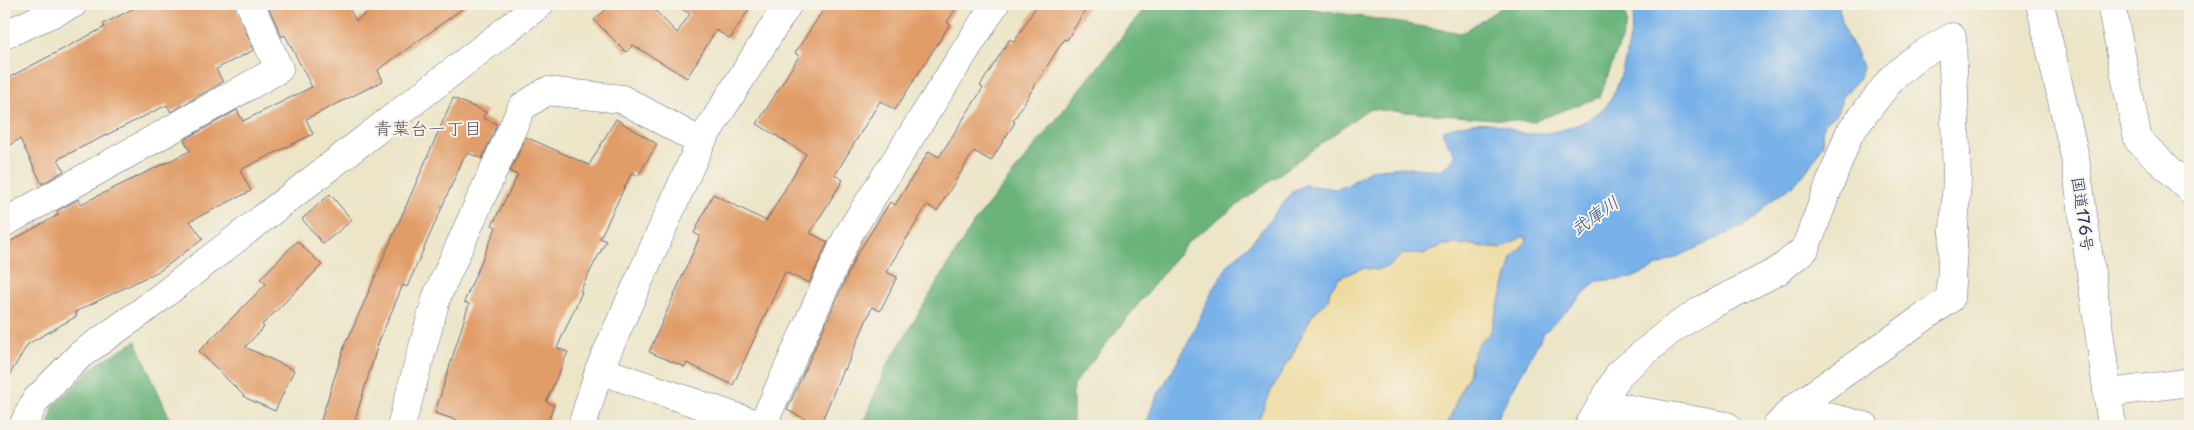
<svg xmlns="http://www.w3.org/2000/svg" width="2194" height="430" viewBox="0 0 2194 430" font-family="'Playpen Sans','Klee One',sans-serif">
  <rect width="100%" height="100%" fill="#f7f3e8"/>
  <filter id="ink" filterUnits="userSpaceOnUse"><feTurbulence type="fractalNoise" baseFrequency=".02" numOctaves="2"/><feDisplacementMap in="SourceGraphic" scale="10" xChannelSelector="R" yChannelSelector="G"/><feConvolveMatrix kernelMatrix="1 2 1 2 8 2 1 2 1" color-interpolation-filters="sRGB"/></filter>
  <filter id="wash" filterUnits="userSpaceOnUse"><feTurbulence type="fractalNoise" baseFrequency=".0096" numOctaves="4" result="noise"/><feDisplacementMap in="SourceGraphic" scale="20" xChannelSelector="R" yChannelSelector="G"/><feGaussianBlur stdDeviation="1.12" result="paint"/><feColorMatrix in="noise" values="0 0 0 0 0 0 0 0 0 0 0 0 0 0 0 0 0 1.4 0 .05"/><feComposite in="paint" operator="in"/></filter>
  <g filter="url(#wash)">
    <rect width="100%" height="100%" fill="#ece5c8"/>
    <!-- forest -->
    <path fill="#6bb37a" stroke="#43716c" d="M 1148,4 L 1192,4 L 1211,13 L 1222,4 L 1283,4 L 1462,33 L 1507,4 L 1624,4 L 1627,24 L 1600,97 L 1532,122 L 1368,109 L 1189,241 L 1073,385 L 1073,426 L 862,426 L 886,367 L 973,224 Z
      M 136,341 L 173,426 L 48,426 L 54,405 L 97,364 Z"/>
    <!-- sand -->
    <path fill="#eeda9e" stroke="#84847e" d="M 1524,236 L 1527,241 L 1513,256 L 1491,331 L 1470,362 L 1468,377 L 1461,389 L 1447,426 L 1263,426 L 1258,418 L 1273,387 L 1291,358 L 1312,315 L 1328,300 L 1330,290 L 1339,278 L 1362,268 L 1377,270 L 1389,266 L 1403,254 L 1424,254 L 1443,245 L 1467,244 L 1490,248 L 1501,248 Z"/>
    <!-- water -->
    <path fill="#79b2e9" stroke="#4a70a4" d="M 1635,4 L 1838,4 L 1845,33 L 1856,52 L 1862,67 L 1859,78 L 1842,98 L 1837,113 L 1825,123 L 1822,132 L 1823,144 L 1808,169 L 1794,185 L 1768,203 L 1756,218 L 1737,229 L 1632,278 L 1597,281 L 1543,334 L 1493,426 L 1447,426 C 1453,410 1459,394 1467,379 C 1472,368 1471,352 1480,342 C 1484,337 1488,337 1491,331 L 1513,256 L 1527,241 L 1524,236 L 1501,248 L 1490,248 L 1467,244 L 1443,245 L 1424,254 L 1403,254 L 1389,266 L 1377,270 L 1362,268 L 1339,278 L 1330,290 L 1328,300 L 1312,315 L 1291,357 L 1273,387 L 1259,418 L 1263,426 L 1144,426 L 1156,398 L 1187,345 L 1212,291 L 1229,264 L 1257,236 L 1293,191 L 1305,185 L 1336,189 L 1348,185 L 1370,170 L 1402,167 L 1439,170 L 1449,164 L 1455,155 L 1443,135 L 1443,130 C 1463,124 1482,119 1503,126 C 1511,128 1520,134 1528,134 C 1554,135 1587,125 1606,106 C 1622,89 1633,28 1635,4 Z"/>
    <g id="blocks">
      <!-- building -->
      <path fill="#e19c68" d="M 142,4 L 235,4 L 254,50 L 216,69 L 223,82 L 171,112 L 167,105 L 58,159 L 64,171 L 42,184 L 20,139 L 4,148 L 4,80 L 105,27 L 103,24 Z
        M 267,4 L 347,4 L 356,21 L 379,4 L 469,4 L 378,70 L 383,81 L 306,119 L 313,134 L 240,170 L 251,191 L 190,221 L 203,239 L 161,270 L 75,312 L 77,316 L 28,344 L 4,384 L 4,245 L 58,215 L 57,211 L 79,199 L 81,204 L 190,151 L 184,140 L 237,110 L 243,121 L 312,87 L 285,35 L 282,37 Z
        M 612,4 L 649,4 L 677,33 L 690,14 L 674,4 L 752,4 L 730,39 L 716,30 L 687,78 L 633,45 L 626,52 L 594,20 Z
        M 827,4 L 959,4 L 947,22 L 950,24 L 895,110 L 880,101 L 835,175 L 843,180 L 810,233 L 828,242 L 809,283 L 785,272 L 733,385 L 687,363 L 685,367 L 649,352 L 700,236 L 694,233 L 713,194 L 766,221 L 806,154 L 757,124 L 799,56 L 795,53 Z
        M 1038,4 L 1089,4 L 1067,40 L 1064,39 L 1013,121 L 1015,122 L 991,161 L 974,151 L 937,211 L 927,205 L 886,272 L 897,277 L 880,311 L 872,307 L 845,370 L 843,369 L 820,426 L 787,410 L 856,256 L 890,202 L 895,205 L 929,151 L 939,157 L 983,88 L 980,86 L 1010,39 L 1014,42 Z
        M 453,98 L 486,112 L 483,118 L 497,124 L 482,159 L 468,153 L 463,159 L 407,287 L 403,285 L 379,341 L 353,426 L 319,426 L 347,338 L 348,339 Z
        M 616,119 L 657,144 L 638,176 L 632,172 L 600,238 L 606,241 L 580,291 L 582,292 L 557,348 L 568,352 L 546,402 L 554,405 L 546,426 L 474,426 L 435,413 L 469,304 L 464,302 L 496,227 L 492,225 L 518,175 L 510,172 L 526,137 L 589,165 Z
        M 330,194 L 352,220 L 323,244 L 302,219 Z
        M 297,241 L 322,265 L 262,325 L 264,327 L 245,347 L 294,370 L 275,411 L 246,398 L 199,351 L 266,284 L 260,279 Z"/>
    </g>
  </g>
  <g filter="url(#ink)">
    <use href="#blocks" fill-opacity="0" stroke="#646f83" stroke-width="1"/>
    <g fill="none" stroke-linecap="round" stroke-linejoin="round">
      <defs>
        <path id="street" d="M 2111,4 L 2138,140 L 2190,189
          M 4,35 L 73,4
          M 4,223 L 279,69 L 250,4
          M 599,370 L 762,426
          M 2109,393 L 2190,382
          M 1601,404 L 1727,426
          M 1794,408 L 1865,426
          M 401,426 L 437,296 L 522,107 L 547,91 L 622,99 L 701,142
          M 762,426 L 848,235 L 995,4
          M 1589,426 L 1619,374 L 1670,331 L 1703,309 L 1778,271 L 1805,249 L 1849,134 L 1891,79 L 1917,57 L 1952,37 L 1957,178 L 1950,299 L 1794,408 L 1777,426"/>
        <path id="secondary" d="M 23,426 L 35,401 L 80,355 L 140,313 L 540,4
          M 582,426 L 599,370 L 701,142 L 788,4"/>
        <path id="highway" d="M 2040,4 L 2075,157 L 2112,426"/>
      </defs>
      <!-- street casing -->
      <use href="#street" stroke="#646f83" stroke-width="29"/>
      <!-- secondary casing -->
      <use href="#secondary" stroke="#646f83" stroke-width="29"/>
      <!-- highway casing -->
      <use href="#highway" stroke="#646f83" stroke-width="29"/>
      <!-- street -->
      <use href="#street" stroke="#fff" stroke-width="28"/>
      <!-- secondary -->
      <use href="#secondary" stroke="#fff" stroke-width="28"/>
      <!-- highway -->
      <use href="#highway" stroke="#fff" stroke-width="28"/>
    </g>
  </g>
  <g text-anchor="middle" stroke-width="4" stroke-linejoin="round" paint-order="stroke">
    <!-- street labels -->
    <g font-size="16" fill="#1b2f5e" stroke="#f7f3e8">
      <text transform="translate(2083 214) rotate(82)" y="6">国道176号</text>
    </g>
    <!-- neighbourhood labels -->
    <g font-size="18" fill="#605562" stroke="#f7f3e8">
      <text x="428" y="135">青葉台一丁目</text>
    </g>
    <!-- water labels -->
    <g font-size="18" font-style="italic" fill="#375688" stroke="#f7f3e8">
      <text transform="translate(1595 216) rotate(-35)" y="6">武庫川</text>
    </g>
  </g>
  <!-- margin -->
  <rect width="2194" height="430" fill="none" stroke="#f7f3e8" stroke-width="20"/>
</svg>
